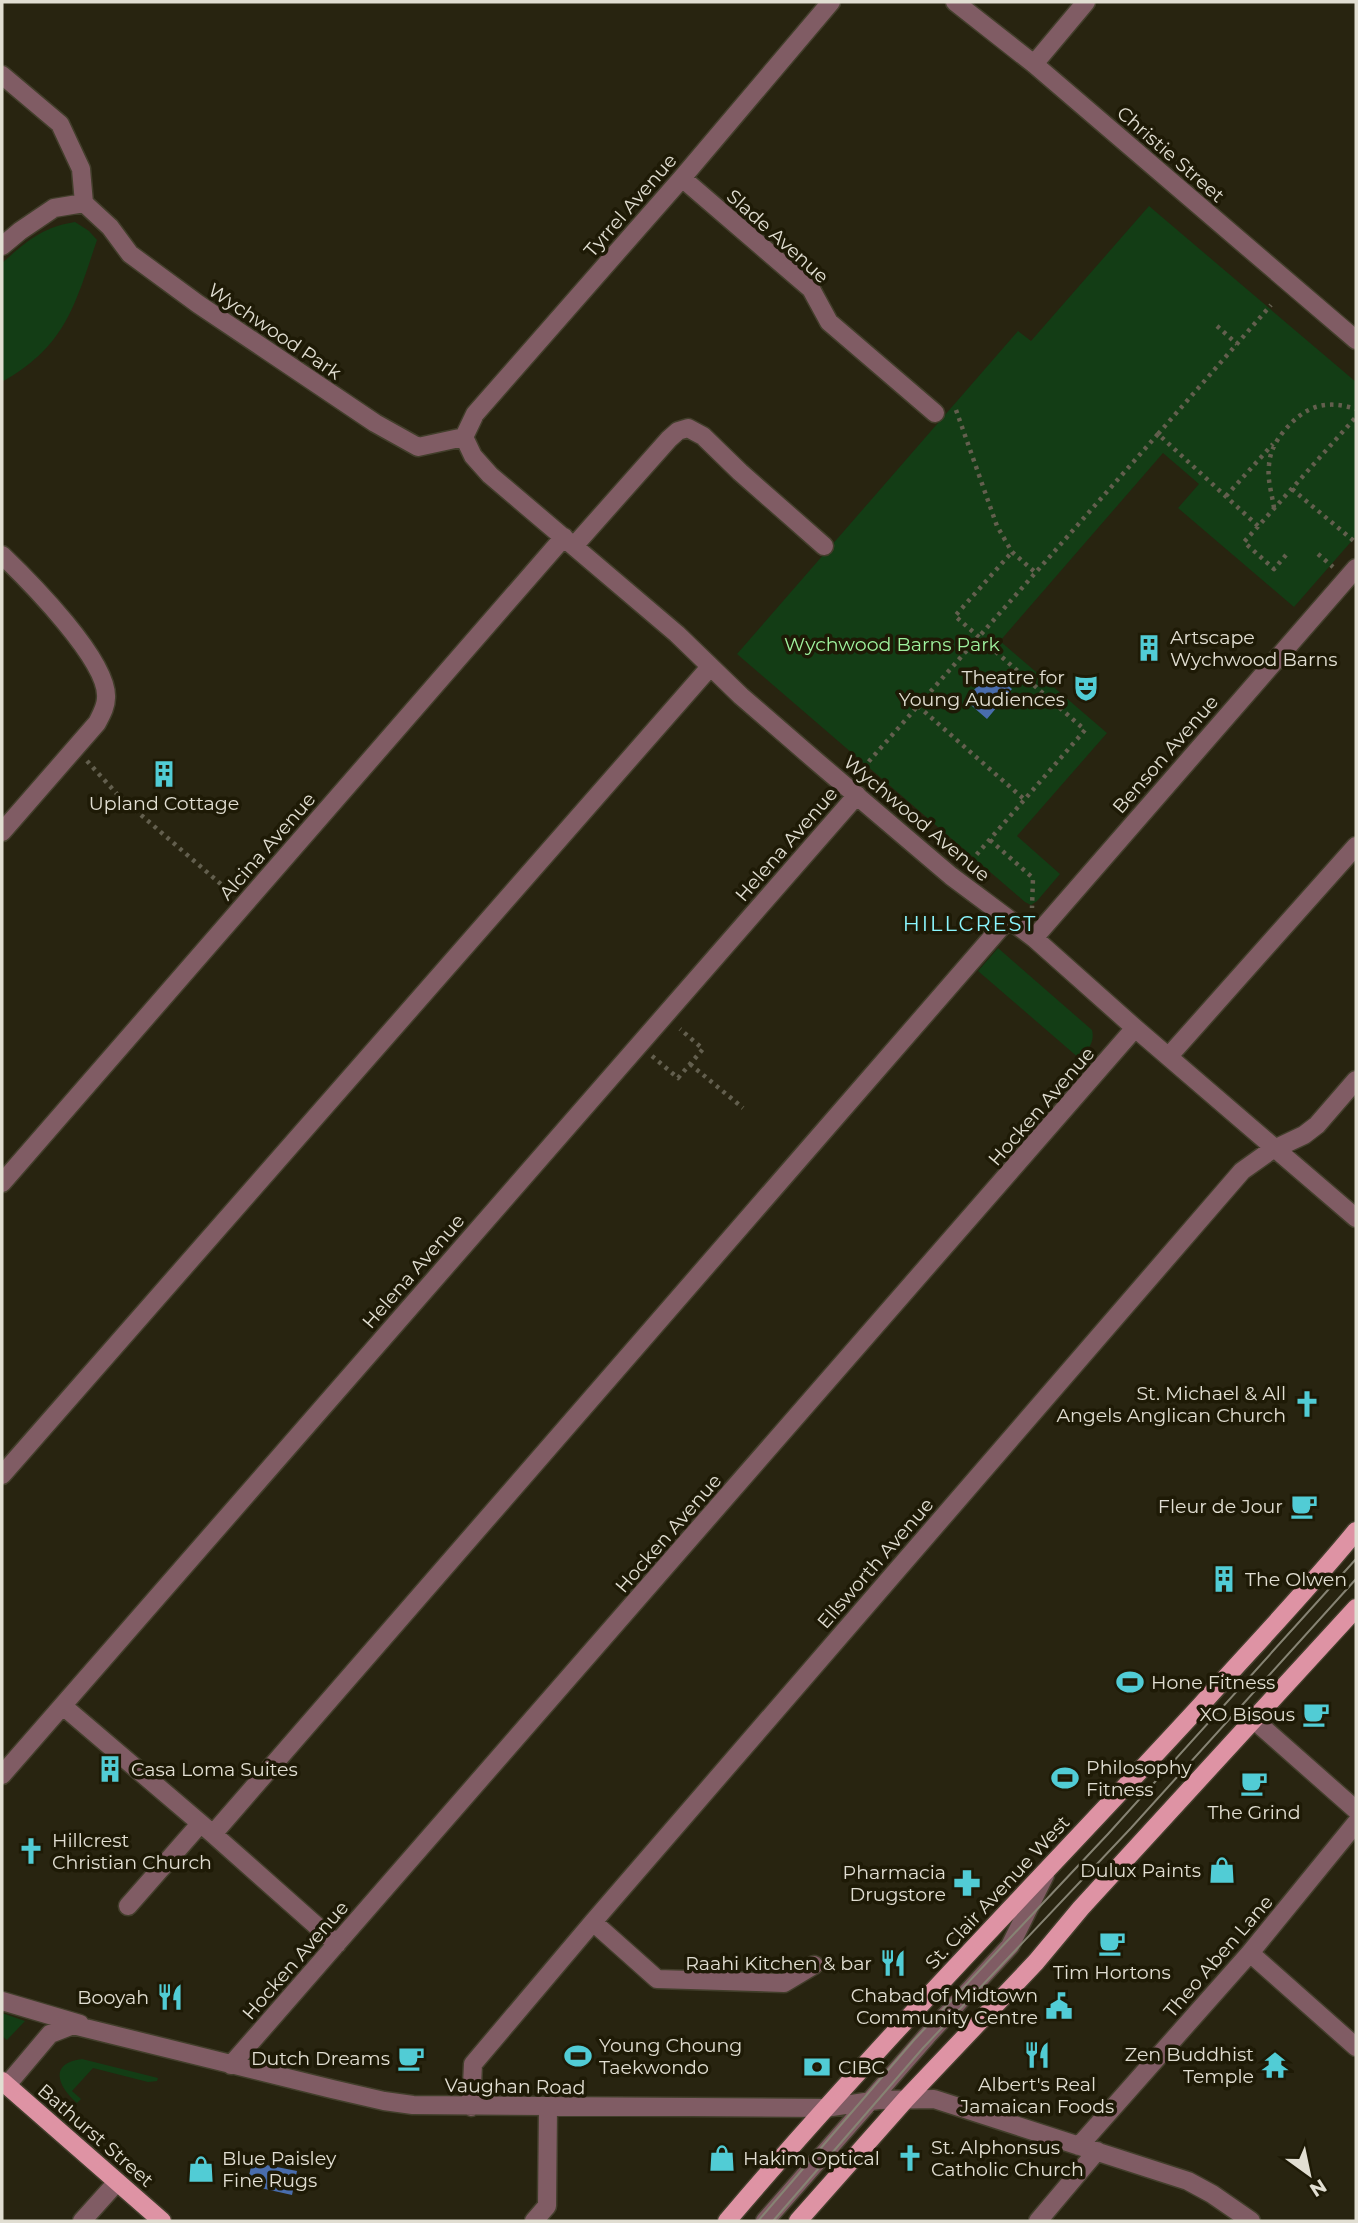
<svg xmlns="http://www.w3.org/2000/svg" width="1358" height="2223" viewBox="0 0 1358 2223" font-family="Montserrat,sans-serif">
  <rect width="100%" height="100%" fill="#282410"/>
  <!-- green -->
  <path fill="#133d15" d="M 1149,206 L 1356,382 L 1356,536 L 1294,607 L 1178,508 L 1199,484 L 1163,453 L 1000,641 L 1107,733 L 1017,836 L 1060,874 L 1037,901 L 1031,905 L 1025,902 L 737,654 L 1018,331 L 1031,341 Z
    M 75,222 L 89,231 L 97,240 C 75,305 66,346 2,382 L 2,263 C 26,242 42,227 75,222 Z
    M 998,948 L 1092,1030 C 1095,1043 1088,1049 1080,1059 L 978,971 Z
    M 2,2013 L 25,2021 L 7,2040 L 2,2036 Z
    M 82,2059 L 158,2078 L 157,2081 L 148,2082 L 93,2068 L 72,2091 L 81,2099 L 77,2103 C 58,2087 48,2063 82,2059 Z"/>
  <!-- water -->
  <path fill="#496dad" d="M 991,671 L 1012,689 L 987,719 L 965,700 Z
    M 252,2162 L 297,2171 L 292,2195 L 247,2185 Z"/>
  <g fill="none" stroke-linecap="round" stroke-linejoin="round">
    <defs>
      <path id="minor" d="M 955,2 L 1034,64 L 1356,340
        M 1034,64 L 1086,2
        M 2,75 L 60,124 L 81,169 L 84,203 L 110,227 L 130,254 L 198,304 L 375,423 L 418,447 L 464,437
        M 682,178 L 811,289 L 829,322 L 935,413
        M 2,246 L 20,231 L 54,208 L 84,203
        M 464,437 L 473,456 L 490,475 L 677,634 L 741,696 L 816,761 L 951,876 L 1034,938 L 1135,1028 L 1356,1218
        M 464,437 L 475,414 L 682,178 L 831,2
        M 574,546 L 669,439 L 678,431 L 688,428 L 703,436 L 740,472 L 824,546
        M 2,555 C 28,580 109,661 106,698 C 106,707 101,715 97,723 L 2,832
        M 1034,938 L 1356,568
        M 1169,1056 L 1356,846
        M 2,1183 L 564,537
        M 2,1475 L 710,667
        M 63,1706 L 213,1834 L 337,1944
        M 1253,1719 L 1356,1810
        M 2,1775 L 857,795
        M 213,1834 L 1008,919
        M 128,1906 L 200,1824
        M 593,1922 L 657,1979 L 784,1983 L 814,1965
        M 1250,1953 L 1356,2047
        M 2,2001 L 80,2024
        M 231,2065 L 1135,1028
        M 7,2085 L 50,2034 L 73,2025 L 332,2089 L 384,2101 L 413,2105 L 825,2108 L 878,2100 L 934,2099 L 1188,2181 L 1212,2194 L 1251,2221
        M 471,2107 L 473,2064 L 593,1922 L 1242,1171 L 1270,1151 L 1304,1135 L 1317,1125 L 1356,1080
        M 1079,2146 L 1250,1953 L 1356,1823
        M 82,2221 L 117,2182
        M 534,2221 L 547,2206 L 548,2107
        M 765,2221 L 927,2036 L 1010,1946 L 1045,1875
        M 1038,2221 L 1097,2151"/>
      <path id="major" d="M 2,2081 L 162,2221
        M 727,2221 C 878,2043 1043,1877 1201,1705 C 1253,1647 1307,1591 1356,1531
        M 798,2221 L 906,2099 L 1036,1962 L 1081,1908 L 1356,1608"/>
    </defs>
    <!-- minor casing -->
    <use href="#minor" stroke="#423e2b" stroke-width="21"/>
    <!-- major casing -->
    <use href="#major" stroke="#423e2b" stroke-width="21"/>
    <!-- path -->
    <path stroke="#635f4e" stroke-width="4.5" stroke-dasharray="3.5 5" stroke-linecap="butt" d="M 1217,326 L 1237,344
      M 956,410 L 997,526 L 1012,552 L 1036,573
      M 1292,489 L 1355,542
      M 1226,496 L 1273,444
      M 1274,508 C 1272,494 1267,479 1269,465 C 1270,451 1276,441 1284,431 C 1305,406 1325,399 1356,409
      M 1258,526 L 1158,434 L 1271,305
      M 1318,554 L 1333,567
      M 1286,555 L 1274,569 L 1244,542 L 1356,417
      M 918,706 L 1025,800
      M 87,761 L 118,795 L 230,892
      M 863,768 L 1158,434
      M 990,840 L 1033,878 L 1032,908
      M 971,861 L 1085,730 L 955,616 L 1012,552
      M 652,1056 L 678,1078 L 703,1049 L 680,1029
      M 690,1064 L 743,1108"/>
    <!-- minor -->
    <use href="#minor" stroke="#805c64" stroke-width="18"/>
    <!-- major -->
    <use href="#major" stroke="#de93a4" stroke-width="18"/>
    <!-- tram -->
    <path stroke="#868373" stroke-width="2" d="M 758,2221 L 914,2040 L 1108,1834 L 1356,1559
      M 773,2221 L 923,2048 L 1131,1828 L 1356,1579"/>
  </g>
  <!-- icons -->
  <defs>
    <symbol id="building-bare" viewBox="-9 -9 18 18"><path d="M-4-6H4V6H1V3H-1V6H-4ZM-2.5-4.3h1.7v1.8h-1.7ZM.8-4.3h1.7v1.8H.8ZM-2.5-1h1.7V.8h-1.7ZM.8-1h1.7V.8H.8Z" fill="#51ccd5" stroke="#1e1a06" stroke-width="2.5" paint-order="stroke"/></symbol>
    <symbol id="theatre-bare" viewBox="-9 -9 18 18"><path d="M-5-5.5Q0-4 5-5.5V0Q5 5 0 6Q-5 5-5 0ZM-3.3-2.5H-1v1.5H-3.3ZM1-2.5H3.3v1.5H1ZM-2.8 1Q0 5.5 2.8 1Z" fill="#51ccd5" stroke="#1e1a06" stroke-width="2.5" paint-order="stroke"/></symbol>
    <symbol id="church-bare" viewBox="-9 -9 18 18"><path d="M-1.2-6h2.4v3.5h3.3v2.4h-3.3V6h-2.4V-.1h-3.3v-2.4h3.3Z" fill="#51ccd5" stroke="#1e1a06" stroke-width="2.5" paint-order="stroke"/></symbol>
    <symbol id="cafe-bare" viewBox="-9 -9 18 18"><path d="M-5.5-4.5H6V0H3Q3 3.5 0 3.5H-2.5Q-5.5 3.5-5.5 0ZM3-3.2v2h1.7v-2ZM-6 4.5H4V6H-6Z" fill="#51ccd5" stroke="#1e1a06" stroke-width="2.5" paint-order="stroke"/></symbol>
    <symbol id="stadium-bare" viewBox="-9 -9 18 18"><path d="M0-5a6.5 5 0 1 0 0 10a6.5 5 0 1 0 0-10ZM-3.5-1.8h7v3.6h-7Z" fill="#51ccd5" stroke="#1e1a06" stroke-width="2.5" paint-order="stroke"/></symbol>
    <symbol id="shop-bare" viewBox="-9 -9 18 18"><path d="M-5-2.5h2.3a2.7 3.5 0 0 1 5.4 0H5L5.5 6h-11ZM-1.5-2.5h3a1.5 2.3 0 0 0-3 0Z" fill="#51ccd5" stroke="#1e1a06" stroke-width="2.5" paint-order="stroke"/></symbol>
    <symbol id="pharmacy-bare" viewBox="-9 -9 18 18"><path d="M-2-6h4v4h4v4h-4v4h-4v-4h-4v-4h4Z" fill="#51ccd5" stroke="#1e1a06" stroke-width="2.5" paint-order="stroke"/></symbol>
    <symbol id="restaurant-bare" viewBox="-9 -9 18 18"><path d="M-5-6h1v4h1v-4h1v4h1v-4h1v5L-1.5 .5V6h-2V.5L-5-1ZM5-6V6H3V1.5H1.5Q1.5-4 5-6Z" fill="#51ccd5" stroke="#1e1a06" stroke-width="2.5" paint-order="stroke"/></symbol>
    <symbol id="civic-bare" viewBox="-9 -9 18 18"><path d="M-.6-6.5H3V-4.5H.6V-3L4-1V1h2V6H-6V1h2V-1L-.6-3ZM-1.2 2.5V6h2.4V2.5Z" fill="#51ccd5" stroke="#1e1a06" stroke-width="2.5" paint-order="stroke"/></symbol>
    <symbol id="temple-bare" viewBox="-9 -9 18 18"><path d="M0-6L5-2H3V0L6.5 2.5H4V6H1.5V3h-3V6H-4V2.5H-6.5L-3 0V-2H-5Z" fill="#51ccd5" stroke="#1e1a06" stroke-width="2.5" paint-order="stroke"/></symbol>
    <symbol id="bank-bare" viewBox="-9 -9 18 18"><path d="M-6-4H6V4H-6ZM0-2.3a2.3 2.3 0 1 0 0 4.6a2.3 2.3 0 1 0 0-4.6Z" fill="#51ccd5" stroke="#1e1a06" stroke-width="2.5" paint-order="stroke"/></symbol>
  </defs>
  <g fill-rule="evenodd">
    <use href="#building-bare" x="1130" y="629" width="38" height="38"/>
    <use href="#theatre-bare" x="1067" y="669" width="38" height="38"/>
    <use href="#building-bare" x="145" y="755" width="38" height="38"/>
    <use href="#church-bare" x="1288" y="1385" width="38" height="38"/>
    <use href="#cafe-bare" x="1285" y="1487" width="38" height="38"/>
    <use href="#building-bare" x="1205" y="1560" width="38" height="38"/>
    <use href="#stadium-bare" x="1111" y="1663" width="38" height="38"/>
    <use href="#cafe-bare" x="1297" y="1695" width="38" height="38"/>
    <use href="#building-bare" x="91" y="1750" width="38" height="38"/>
    <use href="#stadium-bare" x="1046" y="1759" width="38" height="38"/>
    <use href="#cafe-bare" x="1235" y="1764" width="38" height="38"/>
    <use href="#church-bare" x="12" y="1832" width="38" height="38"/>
    <use href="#shop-bare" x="1203" y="1851" width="38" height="38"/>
    <use href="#pharmacy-bare" x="948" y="1864" width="38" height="38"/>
    <use href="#cafe-bare" x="1093" y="1924" width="38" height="38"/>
    <use href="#restaurant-bare" x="874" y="1944" width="38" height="38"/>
    <use href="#restaurant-bare" x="151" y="1978" width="38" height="38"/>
    <use href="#civic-bare" x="1040" y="1987" width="38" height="38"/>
    <use href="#restaurant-bare" x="1018" y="2036" width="38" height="38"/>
    <use href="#stadium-bare" x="559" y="2037" width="38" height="38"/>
    <use href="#cafe-bare" x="392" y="2039" width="38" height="38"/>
    <use href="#temple-bare" x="1256" y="2046" width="38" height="38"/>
    <use href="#bank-bare" x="798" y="2048" width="38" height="38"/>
    <use href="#shop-bare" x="703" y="2139" width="38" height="38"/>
    <use href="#church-bare" x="891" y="2139" width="38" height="38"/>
    <use href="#shop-bare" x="182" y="2150" width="38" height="38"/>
  </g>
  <g text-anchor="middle" stroke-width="7" stroke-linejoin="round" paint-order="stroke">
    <!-- street labels -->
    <g font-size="19" fill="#e1ded2" stroke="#1e1a06">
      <text transform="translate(1171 154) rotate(41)" y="7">Christie Street</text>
      <text transform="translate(630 205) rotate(-49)" y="7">Tyrrel Avenue</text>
      <text transform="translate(778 236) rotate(42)" y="7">Slade Avenue</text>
      <text transform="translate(275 331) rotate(34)" y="7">Wychwood Park</text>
      <text transform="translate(1165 754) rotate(-49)" y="7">Benson Avenue</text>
      <text transform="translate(917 818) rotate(40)" y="7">Wychwood Avenue</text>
      <text transform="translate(786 844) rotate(-49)" y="7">Helena Avenue</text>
      <text transform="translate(267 846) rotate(-49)" y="7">Alcina Avenue</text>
      <text transform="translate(1041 1106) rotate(-49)" y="7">Hocken Avenue</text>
      <text transform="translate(413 1271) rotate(-49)" y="7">Helena Avenue</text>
      <text transform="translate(668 1533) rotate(-49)" y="7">Hocken Avenue</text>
      <text transform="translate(875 1563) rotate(-49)" y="7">Ellsworth Avenue</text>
      <text transform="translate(997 1892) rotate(-47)" y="7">St. Clair Avenue West</text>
      <text transform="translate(1218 1956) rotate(-49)" y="7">Theo Aben Lane</text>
      <text transform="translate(295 1960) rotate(-49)" y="7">Hocken Avenue</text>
      <text transform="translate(515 2086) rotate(1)" y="7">Vaughan Road</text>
      <text transform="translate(96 2135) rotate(41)" y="7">Bathurst Street</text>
    </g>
    <!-- poi labels -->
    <g font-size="19" fill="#e1ded2" stroke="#1e1a06" text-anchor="start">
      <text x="1170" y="644">Artscape<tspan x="1170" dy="22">Wychwood Barns</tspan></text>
      <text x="1065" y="684" text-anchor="end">Theatre for<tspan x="1065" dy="22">Young Audiences</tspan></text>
      <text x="164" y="810" text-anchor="middle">Upland Cottage</text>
      <text x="1286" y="1400" text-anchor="end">St. Michael &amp; All<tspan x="1286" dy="22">Angels Anglican Church</tspan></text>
      <text x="1283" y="1513" text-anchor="end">Fleur de Jour</text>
      <text x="1245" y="1586">The Olwen</text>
      <text x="1151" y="1689">Hone Fitness</text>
      <text x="1295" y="1721" text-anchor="end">XO Bisous</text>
      <text x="1086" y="1774">Philosophy<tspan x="1086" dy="22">Fitness</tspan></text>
      <text x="131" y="1776">Casa Loma Suites</text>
      <text x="1254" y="1819" text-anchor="middle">The Grind</text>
      <text x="52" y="1847">Hillcrest<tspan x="52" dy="22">Christian Church</tspan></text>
      <text x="1201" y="1877" text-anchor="end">Dulux Paints</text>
      <text x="946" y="1879" text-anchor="end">Pharmacia<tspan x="946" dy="22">Drugstore</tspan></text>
      <text x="872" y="1970" text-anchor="end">Raahi Kitchen &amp; bar</text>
      <text x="1112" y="1979" text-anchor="middle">Tim Hortons</text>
      <text x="1038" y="2002" text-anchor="end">Chabad of Midtown<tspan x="1038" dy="22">Community Centre</tspan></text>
      <text x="149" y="2004" text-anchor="end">Booyah</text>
      <text x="599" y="2052">Young Choung<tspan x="599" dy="22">Taekwondo</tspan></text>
      <text x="1254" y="2061" text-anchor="end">Zen Buddhist<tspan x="1254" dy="22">Temple</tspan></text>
      <text x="390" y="2065" text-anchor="end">Dutch Dreams</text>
      <text x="838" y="2074">CIBC</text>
      <text x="1037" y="2091" text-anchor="middle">Albert's Real<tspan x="1037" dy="22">Jamaican Foods</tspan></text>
      <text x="931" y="2154">St. Alphonsus<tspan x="931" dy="22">Catholic Church</tspan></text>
      <text x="222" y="2165">Blue Paisley<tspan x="222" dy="22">Fine Rugs</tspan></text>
      <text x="743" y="2165">Hakim Optical</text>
    </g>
    <!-- park labels -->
    <g font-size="19" fill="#9ff29e" stroke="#1e1a06">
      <text x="892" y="651">Wychwood Barns Park</text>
    </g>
    <!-- neighbourhood labels -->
    <g font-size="21" letter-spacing="2" fill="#8bf7ff" stroke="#1e1a06">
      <text x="970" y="931">HILLCREST</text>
    </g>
  </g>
  <!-- border -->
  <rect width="1358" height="2223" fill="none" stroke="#e1ded2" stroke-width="7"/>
  <!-- north arrow -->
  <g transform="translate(1309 2174) rotate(147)" stroke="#1e1a06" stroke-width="5" paint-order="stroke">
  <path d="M0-5L12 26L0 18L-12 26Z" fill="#e1ded2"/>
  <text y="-10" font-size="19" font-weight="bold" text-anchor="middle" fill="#e1ded2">N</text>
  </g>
</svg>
